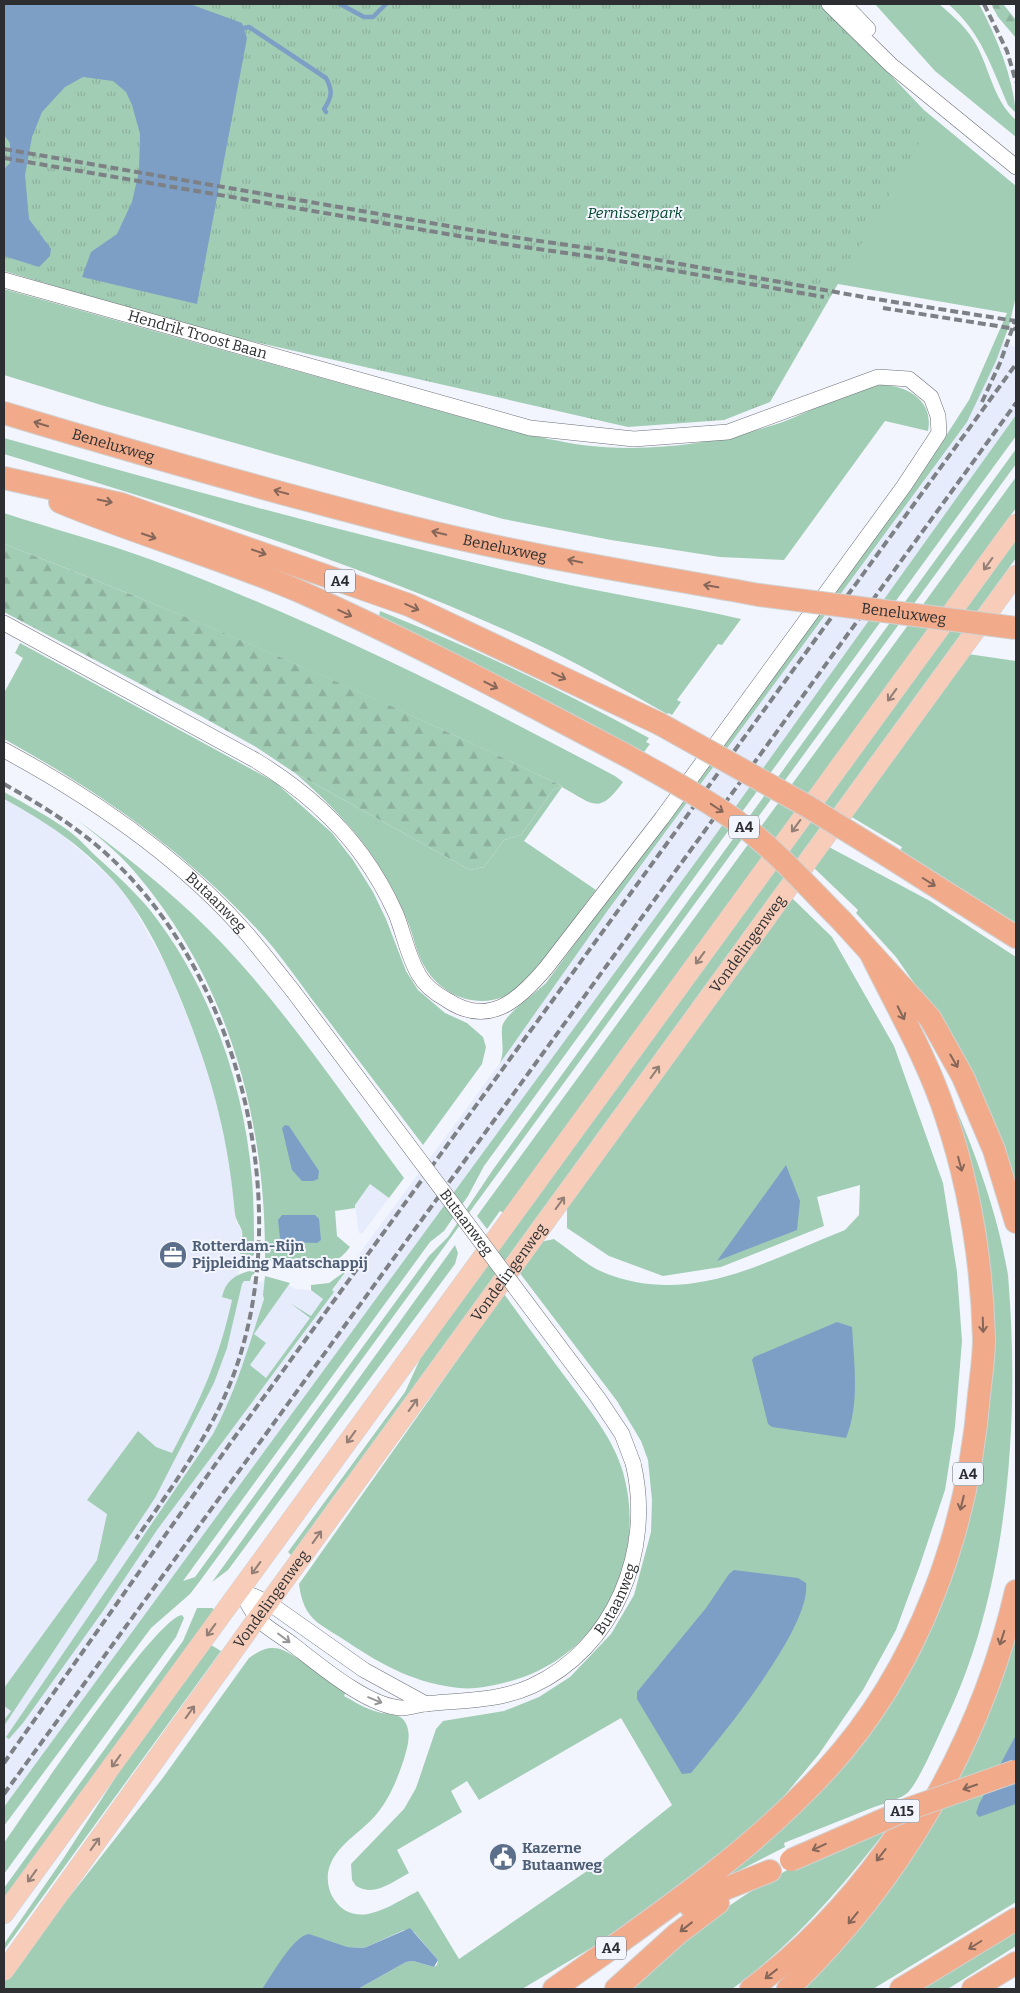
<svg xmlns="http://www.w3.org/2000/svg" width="1020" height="1993" viewBox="0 0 1020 1993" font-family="Bitter,serif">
  <defs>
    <pattern id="forest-firs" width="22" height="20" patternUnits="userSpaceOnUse" patternTransform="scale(1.25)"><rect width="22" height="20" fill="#a2cdb5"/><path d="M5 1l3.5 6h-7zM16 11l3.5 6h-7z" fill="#8cb09c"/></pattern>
    <pattern id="park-tufts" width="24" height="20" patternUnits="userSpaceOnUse" patternTransform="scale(1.25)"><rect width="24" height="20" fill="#a2cdb5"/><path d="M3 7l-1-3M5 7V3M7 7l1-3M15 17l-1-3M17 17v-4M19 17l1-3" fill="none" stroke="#8cb09c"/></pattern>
  </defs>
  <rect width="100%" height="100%" fill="#f2f5fd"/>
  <!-- built -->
  <path fill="#e7ecfc" d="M 1001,339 L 1016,348 L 1016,425 L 4,1817 L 4,799 L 55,828 L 113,880 L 132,905 L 169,971 L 209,1071 L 221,1119 L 231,1170 L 236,1222 L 242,1231 L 238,1278 L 263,1282 L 264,1279 L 288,1284 L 295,1289 L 331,1292 L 500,1063 L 507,1048 L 954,431 Z
    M 370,1184 L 389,1198 L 362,1234 L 359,1233 L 355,1205 Z"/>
  <!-- green -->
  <path fill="#a2cdb5" d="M 690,4 L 823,4 L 924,110 L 1016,186 L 1016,296 L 1009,326 L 996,361 L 967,422 L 608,910 L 500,1063 C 505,1050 501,1041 502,1028 C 502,1016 536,993 546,983 L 931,459 L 969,400 L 1007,313 L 738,267 Z
    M 875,4 L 939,4 C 954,17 969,29 978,48 C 990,72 995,102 1016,120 L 1016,137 L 935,71 Z
    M 948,4 L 979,4 C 997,38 1012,74 1016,113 L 1008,105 C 991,66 981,32 948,4 Z
    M 4,289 L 515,432 C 537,436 560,442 582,445 C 647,453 715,444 777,424 C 803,416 858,384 883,385 C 909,386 934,402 928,431 L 885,421 L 784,560 L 720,557 L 611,540 L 503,519 L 101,405 L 4,375 Z
    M 1016,415 L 1016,436 L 484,1166 L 468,1196 L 444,1231 L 430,1242 L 183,1581 L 195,1577 L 429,1256 L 448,1237 L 492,1171 L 1016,449 L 1016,464 L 200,1581 L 190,1594 L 151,1628 L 4,1826 L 4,1807 L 711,841 Z
    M 4,438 C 182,488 362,537 543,579 C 609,594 675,604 741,619 L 722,645 L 718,644 L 677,700 L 681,702 L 672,715 L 668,713 L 667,714 C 628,692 590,670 551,651 C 375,567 189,511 4,454 Z
    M 1016,477 L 1016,508 L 504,1213 L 500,1211 L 487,1229 L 477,1216 Z
    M 4,513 C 53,529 103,542 152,560 C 312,619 465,696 615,776 L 623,782 C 599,815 594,805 562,787 L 524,841 L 596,890 C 577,914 530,984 505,996 C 476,1009 442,995 426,969 C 416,954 414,936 407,920 C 399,901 390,883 379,866 C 356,829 327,801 295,773 L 470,870 L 484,867 L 504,840 L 521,835 L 553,790 L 562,786 C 379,698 193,617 4,544 Z
    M 1016,538 L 1016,558 L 291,1555 L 288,1552 L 405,1392 L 421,1357 Z
    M 380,611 C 473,648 562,690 649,738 L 646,742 L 650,744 L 644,752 L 635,749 L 460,656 L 379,616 Z
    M 20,643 L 275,782 L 332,833 L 353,860 L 373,892 L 386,919 L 406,971 L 418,990 L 445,1013 L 467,1023 L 483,1037 L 486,1047 L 482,1064 L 423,1145 C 388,1099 353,1053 318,1007 C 298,981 279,952 257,929 C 182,849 100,792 4,739 L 4,693 L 23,658 L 15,653 Z
    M 968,654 L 1016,661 L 1016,923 L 900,851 L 902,847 L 850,816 Z
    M 4,792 C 26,804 48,816 69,831 C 80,839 89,850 99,859 C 117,875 135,892 150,910 C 210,986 244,1084 252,1179 C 254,1204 254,1230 254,1255 L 252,1256 L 240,1254 C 241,1247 243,1238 242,1231 C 240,1225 236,1221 235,1214 C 228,1132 210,1070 179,995 C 162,954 142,913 113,880 C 80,844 46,822 4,799 Z
    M 75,818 C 122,853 168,889 209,930 C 281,1002 343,1096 404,1178 L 389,1198 L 370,1184 L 355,1205 L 355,1208 L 335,1211 L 337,1236 L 350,1247 C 330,1276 294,1264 265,1260 C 266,1118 228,980 134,871 C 117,851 95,834 75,818 Z
    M 829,847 L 930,901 L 1016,957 L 1016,1185 L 932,1009 L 896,957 L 856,913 L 858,910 L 814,868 Z
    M 792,898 L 832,937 L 894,1046 L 943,1183 L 957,1272 L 962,1341 L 955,1427 L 945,1490 L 920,1565 L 896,1630 L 863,1690 L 819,1754 L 780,1801 L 733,1846 L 608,1938 L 522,1989 L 358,1989 L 406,1962 L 413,1961 L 434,1967 L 437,1965 L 438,1960 L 414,1932 L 404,1930 L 364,1948 L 294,1944 L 262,1989 L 4,1989 L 4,1982 L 8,1975 L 162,1779 L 249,1658 C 274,1639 285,1650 307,1665 C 320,1675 333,1683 346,1692 L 344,1696 C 355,1702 366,1709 378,1712 C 385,1714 394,1714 400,1717 C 403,1718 406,1723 407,1726 C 411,1737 407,1748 404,1759 C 397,1780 389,1800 375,1816 C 362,1831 339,1844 331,1863 C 326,1873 327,1886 332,1896 C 354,1934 392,1904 418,1891 L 459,1959 L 603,1860 L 672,1805 L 621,1718 L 479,1800 L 467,1781 L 451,1791 L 462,1812 L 397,1850 L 409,1873 C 392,1882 375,1897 356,1886 L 352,1880 L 351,1864 L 404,1809 L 416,1788 L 436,1729 L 443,1721 L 504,1711 L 539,1697 L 570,1677 L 611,1634 L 634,1595 L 651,1532 L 652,1500 L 648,1460 L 641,1441 L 617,1401 L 519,1272 L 540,1242 L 554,1239 C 570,1250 587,1266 605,1273 C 691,1307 766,1261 845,1230 L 859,1215 L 860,1185 L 817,1197 L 824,1226 L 721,1267 L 663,1276 L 609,1256 L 567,1228 L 567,1208 Z
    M 945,1083 C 972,1144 997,1209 1008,1275 C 1020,1416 1009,1584 949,1713 C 941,1729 918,1786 906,1794 C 896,1801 881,1804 869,1809 C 841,1820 812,1832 784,1843 L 785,1847 L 705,1888 L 756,1849 L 929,1623 L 989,1376 Z
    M 455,1245 L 458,1253 L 455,1264 L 228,1570 L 212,1582 Z
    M 347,1270 L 332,1290 L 334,1292 L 157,1530 L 103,1611 L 23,1723 L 9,1739 L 6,1737 L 213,1434 C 236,1391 249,1345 264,1299 L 263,1295 L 265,1276 L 290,1283 L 254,1334 L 266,1343 L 250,1365 L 266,1378 L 310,1318 L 290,1303 L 311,1316 L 323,1299 L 311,1290 L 311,1285 L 329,1283 Z
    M 249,1271 L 255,1272 L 254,1274 L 252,1275 L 250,1281 L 244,1281 L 242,1284 L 227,1348 L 214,1383 L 155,1498 L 4,1726 L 4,1720 L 11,1711 L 4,1706 L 4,1688 L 97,1560 L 107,1514 L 87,1500 L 138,1431 L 156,1447 L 172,1453 C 201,1399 219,1359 232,1300 L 222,1297 C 225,1282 234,1275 249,1271 Z
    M 504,1294 C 526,1324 547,1353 569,1382 C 590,1411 613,1438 623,1472 C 648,1560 602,1656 511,1681 C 496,1685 476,1690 459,1688 C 418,1684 383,1666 349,1643 C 320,1623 304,1622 299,1584 Z
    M 197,1608 L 212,1608 L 215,1610 L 4,1900 L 4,1888 L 183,1641 Z
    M 182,1615 L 184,1618 L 176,1637 L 4,1874 L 4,1843 C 27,1810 156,1617 182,1615 Z
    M 1016,1638 L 1016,1902 L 873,1989 L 805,1989 L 884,1898 L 912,1857 L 985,1721 Z
    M 211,1645 L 221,1651 L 4,1950 L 4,1944 L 63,1859 L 119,1772 Z
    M 888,1828 C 842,1887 793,1945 732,1989 L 623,1989 C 677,1944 730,1900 793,1867 C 823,1851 857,1841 888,1828 Z
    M 1016,1927 L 1016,1946 L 951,1987 L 947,1989 L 915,1989 Z"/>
  <!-- forest -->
  <path fill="url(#forest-firs)" d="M 991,4 L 1003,4 L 1016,20 L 1016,38 L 998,17 Z
    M 4,544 C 193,617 380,698 562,786 L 553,790 L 521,835 L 504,840 L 484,867 L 470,870 L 295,773 L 256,747 L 197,714 L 4,612 Z"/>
  <!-- park -->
  <path fill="url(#park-tufts)" d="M 4,4 L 821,4 L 930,124 L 770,402 L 724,420 L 628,427 L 198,329 L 4,271 Z"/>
  <!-- water -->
  <path fill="#7d9fc5" d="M 4,4 L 190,4 L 242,23 L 247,38 L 197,304 L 82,277 L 91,252 L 117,234 L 132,202 L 139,171 L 140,134 L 132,105 L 126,92 L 113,81 L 83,77 L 65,87 L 42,112 L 32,137 L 25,175 L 29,219 L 51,249 L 50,256 L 39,267 L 4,256 L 4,169 L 10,163 L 10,143 L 4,135 Z
    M 285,1125 L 289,1126 L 319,1171 L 318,1179 L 313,1181 L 302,1181 L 292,1170 L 282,1128 Z
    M 786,1165 L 800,1201 L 797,1230 L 717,1261 Z
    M 282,1215 L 315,1215 L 319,1219 L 321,1240 L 317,1243 L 285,1242 L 280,1238 L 278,1220 Z
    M 837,1322 L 852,1327 C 854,1364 860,1403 846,1438 L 772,1427 L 768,1424 L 752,1360 L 754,1357 Z
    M 734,1570 L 798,1578 L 806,1583 C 812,1627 720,1738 691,1773 L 682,1774 L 637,1699 L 637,1692 L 706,1608 L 729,1574 Z
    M 1016,1735 L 1016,1804 L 979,1817 L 976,1813 L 979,1804 Z
    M 410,1928 L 438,1960 L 434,1967 L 413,1961 L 406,1962 L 358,1989 L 262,1989 C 272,1975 293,1936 309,1934 L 347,1947 L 364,1948 Z"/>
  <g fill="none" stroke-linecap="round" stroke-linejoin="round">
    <!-- stream -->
    <path stroke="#7d9fc5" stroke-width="4.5" d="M 340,4 L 364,17 L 373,17 L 386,4
      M 244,28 L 249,27 L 326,78 C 333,91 332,97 324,109 L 326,112"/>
    <defs>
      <g id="minor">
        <path d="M 829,4 L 891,65 L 1016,167"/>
        <path d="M 844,4 L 868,29"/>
        <path id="s1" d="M 4,280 L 530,428 L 634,439 L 728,432 L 878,377 L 909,379 L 931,397 L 938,416 L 939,433 L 904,486 L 662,818 L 546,968 C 519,1000 489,1028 447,1000 C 436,994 425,986 419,975 C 408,957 404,934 396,914 C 387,894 375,873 362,855 C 333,815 296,785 255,760 L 4,623"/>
        <path id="s2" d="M 4,750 C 93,798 181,858 248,935 C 263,953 278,972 293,991"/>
        <path id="s3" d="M 240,1590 C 246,1599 251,1612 258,1619 C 268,1629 281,1636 292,1644 C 318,1664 368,1707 402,1708 C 409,1708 417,1705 424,1704 C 461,1700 497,1702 532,1686 C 615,1648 654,1549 633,1463"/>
        <path d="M 240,1590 L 269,1603 L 364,1670 L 426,1704"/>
      </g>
      <g id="major">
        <path d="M 4,1914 L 1016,524"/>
        <path id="s4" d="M 4,1971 L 248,1631 L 1016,575"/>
      </g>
      <g id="highway">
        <path id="s5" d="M 4,413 C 140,454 276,493 414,528 C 528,556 644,574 759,595"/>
        <path d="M 4,478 L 121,504 L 409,605 L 660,724"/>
        <path d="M 60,502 C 139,535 222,558 301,592 C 413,642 521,700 629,757"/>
        <path d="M 888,856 L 1016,937"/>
        <path d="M 841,920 L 930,1018 L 963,1077 L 994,1150 L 1016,1222"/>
        <path d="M 690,1906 L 707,1896 L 770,1871"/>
        <path d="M 554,1989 C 650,1920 746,1857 826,1770 C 919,1669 968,1530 979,1395 C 981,1376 984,1358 984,1339 C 982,1264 970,1188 946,1116 C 928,1060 897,1007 871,954"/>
        <path d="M 616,1989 L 677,1934 L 718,1903"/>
        <path d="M 751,1989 C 809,1946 861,1889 901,1829"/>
        <path d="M 788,1989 C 899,1883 982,1741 1016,1591"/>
        <path d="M 901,1989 L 1016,1919"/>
        <path d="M 973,1989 L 1016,1963"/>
      </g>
    </defs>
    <!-- minor casing -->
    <use href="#minor" stroke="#6d6f77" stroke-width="16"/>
    <!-- major casing -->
    <use href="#major" stroke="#d1d1d2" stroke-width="20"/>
    <!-- highway casing -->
    <use href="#highway" stroke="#d1d1d2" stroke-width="24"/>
    <!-- minor -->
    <use href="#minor" stroke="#fff" stroke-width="15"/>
    <!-- major -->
    <use href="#major" stroke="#f7cdb9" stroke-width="19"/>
    <!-- highway -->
    <use href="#highway" stroke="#f2ab8a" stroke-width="22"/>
    <!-- rail -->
    <path stroke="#7d8085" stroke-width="4" stroke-dasharray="8 4" stroke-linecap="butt" d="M 984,4 L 1007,51 L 1016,82
      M 4,149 L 506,236 L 608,251 L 869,298 L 1016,321
      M 4,158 L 517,246 L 608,259 L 824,297
      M 883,308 L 1016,329
      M 982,402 L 1000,363 L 1015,321
      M 4,784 C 48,809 90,835 125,872 C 243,994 292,1207 236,1368 C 214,1431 173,1485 136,1539
      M 4,1763 L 234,1438 L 1016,364
      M 4,1794 L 1016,403"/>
    <defs>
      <g id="minor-bridge">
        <path id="s6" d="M 293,991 L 598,1398 L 622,1434 L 633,1463"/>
      </g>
      <g id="highway-bridge">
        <path id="s7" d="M 759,595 L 1016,628"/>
        <path d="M 660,724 L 807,806 L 888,856"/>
        <path d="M 629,757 C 665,777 701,796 735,820 C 774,848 807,886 841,920"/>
        <path d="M 791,1860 L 908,1809 L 1016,1771"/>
      </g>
    </defs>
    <!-- minor-bridge casing -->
    <use href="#minor-bridge" stroke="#6d6f77" stroke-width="16" stroke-linecap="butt"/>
    <!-- highway-bridge casing -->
    <use href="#highway-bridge" stroke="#d1d1d2" stroke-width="24" stroke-linecap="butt"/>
    <!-- minor-bridge -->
    <use href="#minor-bridge" stroke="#fff" stroke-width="15"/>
    <!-- highway-bridge -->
    <use href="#highway-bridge" stroke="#f2ab8a" stroke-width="22"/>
  </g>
  <!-- one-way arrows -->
  <defs><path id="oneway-shaft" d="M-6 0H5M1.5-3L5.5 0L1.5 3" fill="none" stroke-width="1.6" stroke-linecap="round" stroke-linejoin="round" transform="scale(1.25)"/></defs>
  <g stroke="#856659">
    <use href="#oneway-shaft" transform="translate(41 424) rotate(-163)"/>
    <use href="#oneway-shaft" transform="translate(281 492) rotate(-165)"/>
    <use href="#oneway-shaft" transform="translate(105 501) rotate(12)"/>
    <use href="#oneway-shaft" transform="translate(439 533) rotate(-167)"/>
    <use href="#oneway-shaft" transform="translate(149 536) rotate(19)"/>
    <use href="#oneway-shaft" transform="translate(259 552) rotate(19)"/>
    <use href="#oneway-shaft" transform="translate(575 561) rotate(-169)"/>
    <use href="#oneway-shaft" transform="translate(711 586) rotate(-170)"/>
    <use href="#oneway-shaft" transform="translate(412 607) rotate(24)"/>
    <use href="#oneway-shaft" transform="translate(345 613) rotate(25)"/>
    <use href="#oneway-shaft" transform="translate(559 676) rotate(25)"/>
    <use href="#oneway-shaft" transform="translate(491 685) rotate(27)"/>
    <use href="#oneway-shaft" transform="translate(717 808) rotate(34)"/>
    <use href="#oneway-shaft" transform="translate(929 882) rotate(32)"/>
    <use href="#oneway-shaft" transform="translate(901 1013) rotate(63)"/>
    <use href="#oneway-shaft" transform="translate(954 1061) rotate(60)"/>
    <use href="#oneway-shaft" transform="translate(960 1164) rotate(75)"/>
    <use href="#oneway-shaft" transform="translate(983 1325) rotate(88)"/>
    <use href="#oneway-shaft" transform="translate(962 1503) rotate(104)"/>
    <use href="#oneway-shaft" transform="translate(1002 1638) rotate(108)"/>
    <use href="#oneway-shaft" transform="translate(970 1787) rotate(161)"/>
    <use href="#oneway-shaft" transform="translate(819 1847) rotate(155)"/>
    <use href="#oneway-shaft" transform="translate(881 1855) rotate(128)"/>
    <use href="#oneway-shaft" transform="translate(853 1918) rotate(129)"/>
    <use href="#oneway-shaft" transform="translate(686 1927) rotate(142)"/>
    <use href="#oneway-shaft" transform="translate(975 1945) rotate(148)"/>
    <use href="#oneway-shaft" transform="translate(771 1974) rotate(142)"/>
  </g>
  <g stroke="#927e75">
    <use href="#oneway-shaft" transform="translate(988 564) rotate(126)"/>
    <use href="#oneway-shaft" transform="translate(892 695) rotate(126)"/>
    <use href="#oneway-shaft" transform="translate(796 826) rotate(126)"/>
    <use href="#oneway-shaft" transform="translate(700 958) rotate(126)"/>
    <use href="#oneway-shaft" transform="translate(655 1072) rotate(-54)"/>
    <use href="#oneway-shaft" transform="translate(560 1203) rotate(-54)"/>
    <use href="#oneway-shaft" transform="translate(413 1405) rotate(-54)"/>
    <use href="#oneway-shaft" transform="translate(351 1437) rotate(126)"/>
    <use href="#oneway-shaft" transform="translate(317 1537) rotate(-54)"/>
    <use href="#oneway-shaft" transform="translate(256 1568) rotate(126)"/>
    <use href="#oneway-shaft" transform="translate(211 1630) rotate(126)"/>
    <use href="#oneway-shaft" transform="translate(190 1712) rotate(-54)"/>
    <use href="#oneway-shaft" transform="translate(116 1761) rotate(126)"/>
    <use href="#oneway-shaft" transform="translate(95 1844) rotate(-54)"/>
    <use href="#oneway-shaft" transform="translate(32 1876) rotate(126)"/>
  </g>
  <g stroke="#969698">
    <use href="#oneway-shaft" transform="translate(284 1638) rotate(37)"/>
    <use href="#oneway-shaft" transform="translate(375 1700) rotate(22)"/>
  </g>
  <!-- icons -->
  <defs>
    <symbol id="office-disc" viewBox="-11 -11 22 22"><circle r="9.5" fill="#5c6f8a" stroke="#f2f5fd"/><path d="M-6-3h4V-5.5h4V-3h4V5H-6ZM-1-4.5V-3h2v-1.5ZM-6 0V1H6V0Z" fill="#fff"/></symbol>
    <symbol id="civic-disc" viewBox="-11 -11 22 22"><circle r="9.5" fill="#5c6f8a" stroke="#f2f5fd"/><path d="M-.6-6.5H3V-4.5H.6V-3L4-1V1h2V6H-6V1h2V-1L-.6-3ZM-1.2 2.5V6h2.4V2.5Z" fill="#fff"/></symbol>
  </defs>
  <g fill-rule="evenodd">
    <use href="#office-disc" x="157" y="1239" width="32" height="32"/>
    <use href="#civic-disc" x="487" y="1841" width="32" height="32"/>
  </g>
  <g text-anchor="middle" stroke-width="4" stroke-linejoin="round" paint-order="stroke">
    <!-- shield labels -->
    <g fill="#f2f5fd" stroke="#676a6e" stroke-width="1">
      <rect x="325" y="569.5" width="30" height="23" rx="4"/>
      <rect x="729" y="815.5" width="30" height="23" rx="4"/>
      <rect x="953" y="1462.5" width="30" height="23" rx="4"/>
      <rect x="884.5" y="1799.5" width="35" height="23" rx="4"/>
      <rect x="596" y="1936.5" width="30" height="23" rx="4"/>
    </g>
    <g font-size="14" font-weight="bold" fill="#2c2e31">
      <text x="340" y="586">A4</text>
      <text x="744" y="832">A4</text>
      <text x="968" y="1479">A4</text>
      <text x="902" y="1816">A15</text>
      <text x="611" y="1953">A4</text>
    </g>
    <!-- park labels -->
    <g font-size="15" font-style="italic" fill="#00452b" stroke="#f2f5fd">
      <text x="635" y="218">Pernisserpark</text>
    </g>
    <!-- street labels -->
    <g font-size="15" fill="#2c2e31" stroke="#f2f5fd">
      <text dy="5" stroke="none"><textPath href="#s1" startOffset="201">Hendrik Troost Baan</textPath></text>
      <text dy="5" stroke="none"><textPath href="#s5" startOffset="114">Beneluxweg</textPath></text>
      <text dy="5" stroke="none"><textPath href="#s5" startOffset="519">Beneluxweg</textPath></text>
      <text dy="5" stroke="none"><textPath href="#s7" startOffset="146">Beneluxweg</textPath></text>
      <text dy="5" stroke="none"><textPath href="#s2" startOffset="262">Butaanweg</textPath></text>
      <text dy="5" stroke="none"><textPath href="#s4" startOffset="1268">Vondelingenweg</textPath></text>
      <text dy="5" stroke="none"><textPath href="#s6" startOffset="289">Butaanweg</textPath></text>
      <text dy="5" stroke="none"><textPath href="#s4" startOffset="862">Vondelingenweg</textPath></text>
      <text dy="5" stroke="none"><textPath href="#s3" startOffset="462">Butaanweg</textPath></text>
      <text dy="5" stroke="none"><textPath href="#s4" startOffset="458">Vondelingenweg</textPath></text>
    </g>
    <!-- service labels -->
    <g font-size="15" font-weight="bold" fill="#4e5e75" stroke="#f2f5fd" text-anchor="start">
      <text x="192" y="1251">Rotterdam-Rijn<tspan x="192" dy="17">Pijpleiding Maatschappij</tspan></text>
      <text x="522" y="1853">Kazerne<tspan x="522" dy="17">Butaanweg</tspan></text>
    </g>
  </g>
  <!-- border -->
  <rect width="1020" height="1993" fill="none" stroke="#2c2e31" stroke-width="10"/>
</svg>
